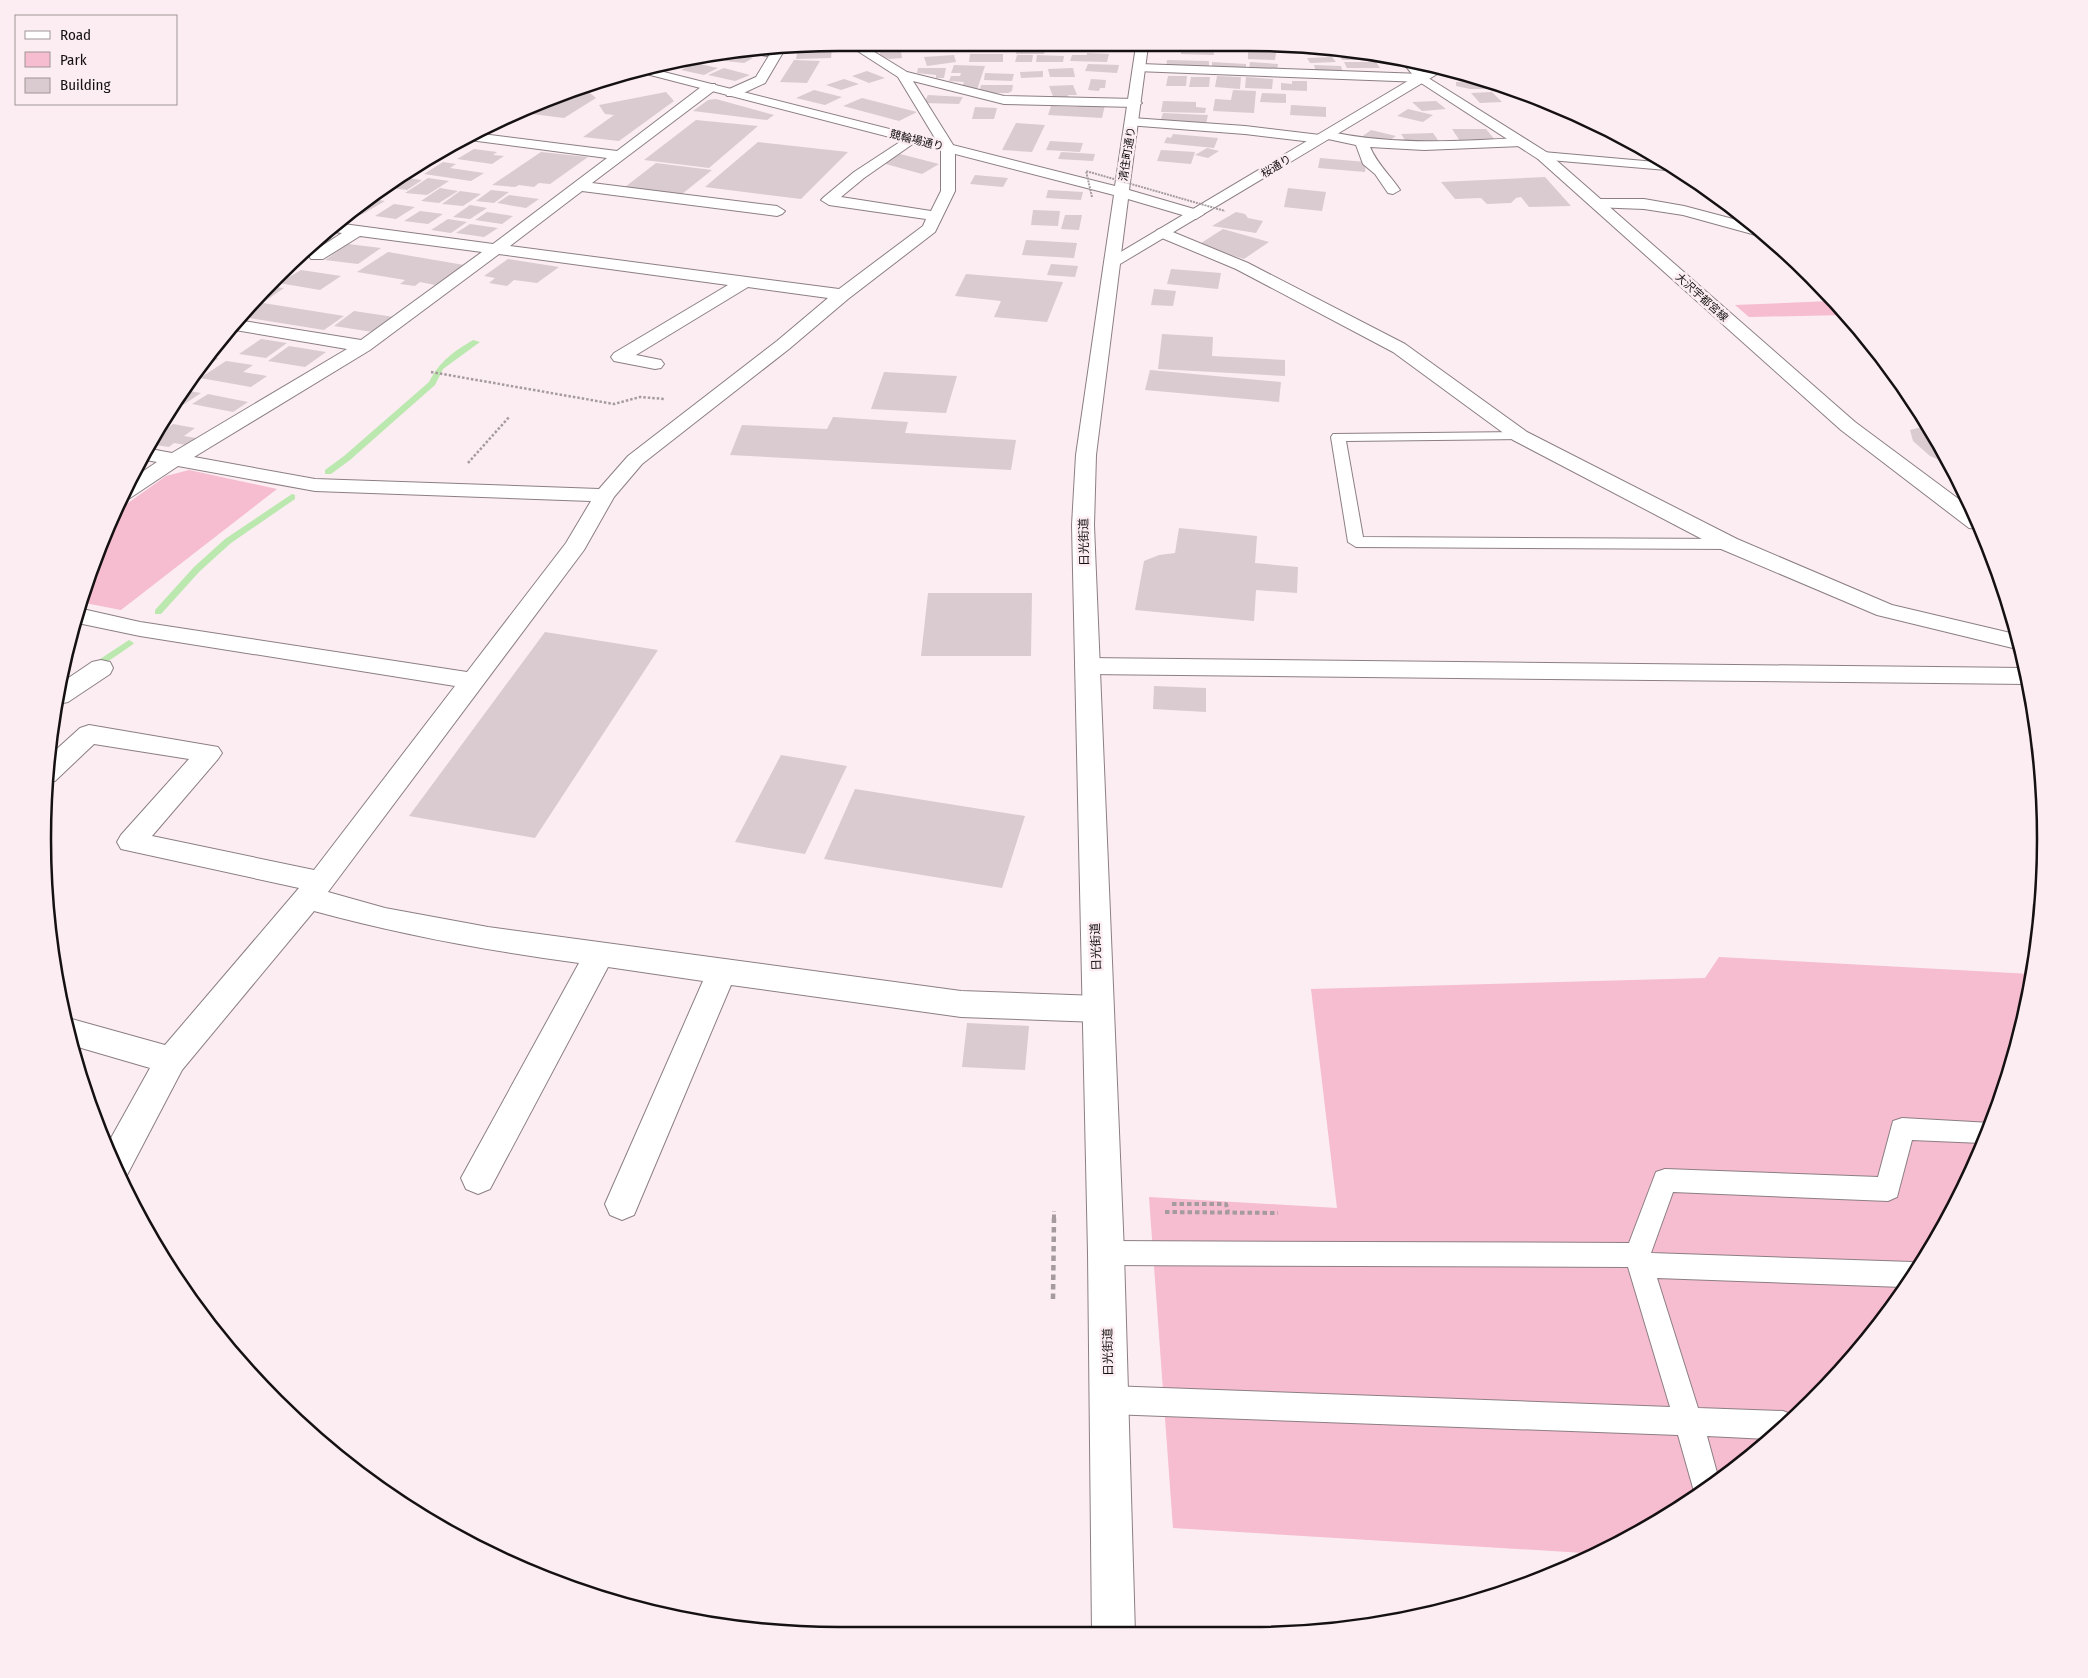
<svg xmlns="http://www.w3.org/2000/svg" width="2088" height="1678" viewBox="0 0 2088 1678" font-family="'Fira Sans Condensed','Noto Sans JP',sans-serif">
  <rect width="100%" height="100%" fill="#fbedf1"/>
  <!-- green -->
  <path fill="#f6bccf" d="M 1831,301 L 1844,315 L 1749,317 L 1735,305 Z
    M 189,470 L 277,489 L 121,610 L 80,602 L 103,534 L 114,513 L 166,476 Z
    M 1719,957 L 2031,974 L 2003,1095 L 1939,1237 L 1848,1364 L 1734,1471 L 1600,1554 L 1173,1528 L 1149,1197 L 1337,1208 L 1311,989 L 1705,978 Z"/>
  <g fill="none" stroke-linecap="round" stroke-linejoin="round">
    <!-- stream -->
    <path fill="#bbe8ae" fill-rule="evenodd" d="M 473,340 L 480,342 L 443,369 L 435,385 L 350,460 L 331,474 L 325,474 L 325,470 L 344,456 L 429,382 C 440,361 453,352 473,340 Z
      M 292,494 L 295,495 L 295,499 L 231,543 L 200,571 L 161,614 L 155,614 L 155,610 L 194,567 L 225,539 Z
      M 129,640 L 134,643 L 132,645 L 94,671 L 88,671 L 86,669 L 88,667 Z"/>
  </g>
  <!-- building -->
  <path fill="#d9cbcf" d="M 1272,44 L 1272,50 L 1248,49 L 1248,45 Z
    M 1317,46 L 1328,48 L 1330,51 L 1309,55 L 1303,47 Z
    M 1017,47 L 1046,47 L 1044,54 L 1016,54 Z
    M 1181,47 L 1213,48 L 1214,55 L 1181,54 Z
    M 832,48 L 831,58 L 796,59 L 798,49 Z
    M 880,52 L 901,52 L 902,58 L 890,59 L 880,56 Z
    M 1248,52 L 1276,53 L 1275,60 L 1248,59 Z
    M 717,53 L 731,55 L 721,61 L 699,59 Z
    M 1087,53 L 1109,54 L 1107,62 L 1070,61 L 1072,55 L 1087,55 Z
    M 1339,53 L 1369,53 L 1372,60 L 1342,60 Z
    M 970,54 L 1003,54 L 1003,62 L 969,62 Z
    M 735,55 L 753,58 L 744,63 L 725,61 Z
    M 954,55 L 956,62 L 927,66 L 924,57 Z
    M 1017,55 L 1033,55 L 1032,62 L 1015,62 Z
    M 1037,55 L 1064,56 L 1063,62 L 1036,62 Z
    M 1332,57 L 1336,62 L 1310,63 L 1307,58 Z
    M 794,60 L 820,61 L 807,83 L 780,82 Z
    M 1167,60 L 1209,61 L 1209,69 L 1166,68 Z
    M 678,61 L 688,63 L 677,68 L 662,65 Z
    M 1212,62 L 1246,64 L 1246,70 L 1212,68 Z
    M 1250,62 L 1278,64 L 1277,71 L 1249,69 Z
    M 1344,62 L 1376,62 L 1380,68 L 1347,68 Z
    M 695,63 L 718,68 L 704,75 L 681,70 Z
    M 1088,64 L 1119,65 L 1117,73 L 1085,71 Z
    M 954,65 L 985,66 L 977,90 L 962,87 L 964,82 L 949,81 L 951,76 L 960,76 L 961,73 L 951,73 Z
    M 1314,65 L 1341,66 L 1343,73 L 1316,72 Z
    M 724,68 L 750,75 L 735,81 L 708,75 Z
    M 918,68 L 946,68 L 944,78 L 936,78 L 936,75 L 917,73 Z
    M 1073,68 L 1075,77 L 1050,77 L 1048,69 Z
    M 867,71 L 885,78 L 869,83 L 852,76 Z
    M 1043,71 L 1043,77 L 1021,78 L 1020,72 Z
    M 985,73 L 1014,74 L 1012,81 L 984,80 Z
    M 1168,76 L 1187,76 L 1186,86 L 1166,86 Z
    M 1217,76 L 1241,77 L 1240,89 L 1215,87 Z
    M 1191,77 L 1210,77 L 1209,87 L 1189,87 Z
    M 1246,77 L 1273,79 L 1272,89 L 1245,88 Z
    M 844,79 L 859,84 L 841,90 L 826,85 Z
    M 1091,79 L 1106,80 L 1105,88 L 1100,88 L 1099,91 L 1088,90 Z
    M 1292,81 L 1307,81 L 1307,91 L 1281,90 L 1281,83 L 1292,84 Z
    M 1481,81 L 1505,89 L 1470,89 L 1456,86 L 1456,82 Z
    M 981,85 L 1013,85 L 1012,91 L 1008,93 L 979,93 Z
    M 1073,85 L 1077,95 L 1068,95 L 1069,98 L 1054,99 L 1049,86 Z
    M 585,89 L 596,98 L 564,118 L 524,113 L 546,99 Z
    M 814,90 L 842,97 L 825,105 L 796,98 Z
    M 1233,90 L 1256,91 L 1254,113 L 1213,111 L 1215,99 L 1231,100 Z
    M 666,92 L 674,101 L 619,141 L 583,137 L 614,115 L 605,114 L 599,105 Z
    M 1492,92 L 1502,102 L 1480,103 L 1471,93 Z
    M 1262,93 L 1286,94 L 1286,103 L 1260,102 Z
    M 928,95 L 963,97 L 959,104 L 924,103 Z
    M 862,98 L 917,112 L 899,121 L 843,106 Z
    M 716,99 L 774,115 L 767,120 L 693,111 L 708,100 Z
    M 1163,101 L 1196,102 L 1196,107 L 1206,108 L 1205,113 L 1161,112 Z
    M 1436,101 L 1446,109 L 1422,111 L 1412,102 Z
    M 1078,104 L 1105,105 L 1102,118 L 1048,115 L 1051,106 L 1077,107 Z
    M 1291,105 L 1326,107 L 1326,117 L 1290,115 Z
    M 975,107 L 997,108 L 994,119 L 972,119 Z
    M 1408,109 L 1433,115 L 1423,122 L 1397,116 Z
    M 1163,113 L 1208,115 L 1206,124 L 1160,122 Z
    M 696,120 L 758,126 L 709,168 L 644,160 Z
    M 1016,123 L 1045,125 L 1032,152 L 1002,150 Z
    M 1452,129 L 1486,129 L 1495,140 L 1460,141 Z
    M 1371,130 L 1396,136 L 1387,142 L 1360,138 Z
    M 1433,133 L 1440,143 L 1407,143 L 1401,134 Z
    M 1173,134 L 1218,138 L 1214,148 L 1164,143 L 1167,137 L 1171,138 Z
    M 1050,141 L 1083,143 L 1080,152 L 1046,150 Z
    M 758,142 L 848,152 L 801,199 L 705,187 Z
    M 452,144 L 461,145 L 433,162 L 424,160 Z
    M 1207,148 L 1219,151 L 1208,158 L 1195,155 Z
    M 474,149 L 497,152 L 493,155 L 504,156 L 492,164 L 457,159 Z
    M 1161,150 L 1195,152 L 1191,164 L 1157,161 Z
    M 541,152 L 588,157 L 550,184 L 539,183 L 534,187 L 519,185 L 515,187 L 492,185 Z
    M 1061,152 L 1095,154 L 1093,161 L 1058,159 Z
    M 900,154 L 939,164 L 922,174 L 882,163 Z
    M 1320,158 L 1366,162 L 1365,172 L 1318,168 Z
    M 443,162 L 456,164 L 450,168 L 484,173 L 471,181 L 424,174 Z
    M 656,163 L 712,170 L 682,194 L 625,187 Z
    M 975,175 L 1008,178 L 1003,187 L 970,184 Z
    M 399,177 L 422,180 L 407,190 L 384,187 Z
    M 1545,177 L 1571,206 L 1529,207 L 1521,197 L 1516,198 L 1511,203 L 1487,204 L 1481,198 L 1455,199 L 1441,182 Z
    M 428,178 L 449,181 L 427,195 L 405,193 Z
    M 440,188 L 458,191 L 439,203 L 421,201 Z
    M 1288,188 L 1326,192 L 1322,211 L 1284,207 Z
    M 491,190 L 509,192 L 494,203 L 476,201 Z
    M 1048,190 L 1083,192 L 1081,200 L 1046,198 Z
    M 460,191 L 481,194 L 463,206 L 442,204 Z
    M 509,195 L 539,199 L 526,208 L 497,203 Z
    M 368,198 L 385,201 L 361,215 L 347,213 Z
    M 394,204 L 415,207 L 396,219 L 375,216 Z
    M 470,205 L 487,208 L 470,219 L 453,217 Z
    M 1033,210 L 1060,211 L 1058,226 L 1031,225 Z
    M 420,211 L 443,214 L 428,224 L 404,221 Z
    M 487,212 L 513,216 L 502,224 L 475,220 Z
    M 1236,212 L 1245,214 L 1248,218 L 1263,221 L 1256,233 L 1212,226 Z
    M 1065,215 L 1082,215 L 1079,230 L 1061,229 Z
    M 448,219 L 467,222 L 451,233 L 431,230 Z
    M 470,224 L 498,228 L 484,237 L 456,233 Z
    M 1223,229 L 1269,242 L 1244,259 L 1198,245 Z
    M 1026,240 L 1077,243 L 1074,258 L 1022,255 Z
    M 312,244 L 324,246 L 307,256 L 299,255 Z
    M 348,244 L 381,248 L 358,264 L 325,260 Z
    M 388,252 L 464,265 L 435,285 L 420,282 L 415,286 L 400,284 L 405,280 L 357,272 Z
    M 508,259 L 559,267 L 537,283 L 514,280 L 507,286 L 489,283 L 495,278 L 484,276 Z
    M 1051,264 L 1078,266 L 1075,277 L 1047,275 Z
    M 1171,269 L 1221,273 L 1218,289 L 1167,284 Z
    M 301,270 L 341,276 L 320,290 L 279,283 Z
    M 966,274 L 1063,282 L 1047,322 L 994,317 L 1001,301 L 955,296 Z
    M 267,286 L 284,288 L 255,308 L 249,307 Z
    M 1154,289 L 1176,291 L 1173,306 L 1151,305 Z
    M 263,303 L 344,316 L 324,330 L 243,317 Z
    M 354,311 L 394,317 L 373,332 L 334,326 Z
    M 1162,334 L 1213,337 L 1212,356 L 1285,360 L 1285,376 L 1158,369 Z
    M 261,339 L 287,343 L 266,358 L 239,354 Z
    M 289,346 L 326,352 L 305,367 L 268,361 Z
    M 206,356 L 219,358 L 192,376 Z
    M 226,361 L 253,365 L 243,372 L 267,376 L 251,387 L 200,378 Z
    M 1150,370 L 1281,382 L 1279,402 L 1145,390 Z
    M 884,372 L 957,376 L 946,413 L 871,409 Z
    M 183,390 L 201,393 L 183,405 L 174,403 Z
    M 208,394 L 248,402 L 233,412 L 192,404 Z
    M 833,417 L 908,422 L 905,433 L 1016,440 L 1011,470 L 730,455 L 742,425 L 827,429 Z
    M 173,424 L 195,428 L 184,436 L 196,438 L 186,445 L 174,443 L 169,447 L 148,444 Z
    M 1926,426 L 1949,464 L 1930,456 L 1913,441 L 1910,430 Z
    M 1179,528 L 1257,536 L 1255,563 L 1298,567 L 1297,593 L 1256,590 L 1254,621 L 1135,610 L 1144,561 L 1159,555 L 1175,553 Z
    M 928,593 L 1032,593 L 1031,656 L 921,656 Z
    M 545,632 L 658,650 L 535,838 L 409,816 Z
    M 1154,686 L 1206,688 L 1206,712 L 1153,709 Z
    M 781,755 L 847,766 L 805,854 L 735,842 Z
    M 855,789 L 1025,816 L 1002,888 L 824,859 Z
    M 967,1023 L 1029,1026 L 1025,1070 L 962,1067 Z"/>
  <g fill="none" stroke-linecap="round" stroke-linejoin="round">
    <defs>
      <path id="lane" d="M 1520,432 L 1525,433 L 1527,436 L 1525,439 L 1346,441 L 1363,537 L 1729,539 L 1737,544 L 1729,549 L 1356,547 L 1348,542 L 1331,437 L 1333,434 Z
        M 1902,1118 L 1991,1123 L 1982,1143 L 1912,1140 L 1897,1197 L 1888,1201 L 1673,1192 L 1651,1253 L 1912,1262 L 1919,1265 L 1903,1287 L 1657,1278 L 1698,1408 L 1783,1411 L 1793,1415 L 1768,1439 L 1707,1436 L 1719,1480 L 1695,1495 L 1678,1435 L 1109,1414 L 1099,1410 L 1095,1400 L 1099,1390 L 1109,1386 L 1670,1407 L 1628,1267 L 1106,1265 L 1097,1262 L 1093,1253 L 1097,1244 L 1106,1241 L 1629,1243 L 1656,1172 L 1665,1169 L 1878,1177 L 1893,1121 Z"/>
      <path id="street" d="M 853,48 L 868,48 L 907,72 L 1004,96 L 1135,99 L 1142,103 L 1135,107 L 1004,104 L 913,81 L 955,148 L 955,191 L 935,232 L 848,299 L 789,349 L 642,464 L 614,497 L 584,550 L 328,892 L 385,908 L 488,927 L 961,991 L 1098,996 L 1109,1000 L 1113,1009 L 1109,1018 L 1098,1022 L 961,1017 L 731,985 L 634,1215 L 622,1220 L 610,1215 L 605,1204 L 703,981 L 608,967 L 490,1189 L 478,1194 L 466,1189 L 461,1178 L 579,963 C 489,951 402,935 314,911 L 182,1070 L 126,1177 L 120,1179 L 106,1147 L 150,1068 L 71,1045 L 64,1019 L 68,1018 L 165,1045 L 299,888 L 121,849 L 117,842 L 121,835 L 189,759 L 94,744 L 55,781 L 46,783 L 49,756 L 80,728 L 89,725 L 218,747 L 222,753 L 218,759 L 152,836 L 314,870 L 455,686 L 140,636 L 73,622 L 78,608 L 140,622 L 467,672 L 566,543 L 591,501 L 315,491 L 178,466 L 130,498 L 120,500 L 130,480 L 157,462 L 140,459 L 145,448 L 172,453 L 347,349 L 229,329 L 237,320 L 361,340 L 482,252 L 360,236 L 323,259 L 311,259 L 309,256 L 311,253 L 342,233 L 327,231 L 336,223 L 493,244 L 607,158 L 462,139 L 474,133 L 617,151 L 705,84 L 715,84 L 716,87 L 715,90 L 592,183 L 777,206 L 785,211 L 782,214 L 777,216 L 582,191 L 510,246 L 839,289 L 923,226 L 926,219 L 829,205 L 821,200 L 824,197 L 854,172 L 912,134 L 917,135 L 919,138 L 917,141 L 864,178 L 841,197 L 931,211 L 941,191 L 941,148 L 898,77 ZM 499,254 L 728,285 L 614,353 L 611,357 L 614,361 L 655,369 L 661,368 L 664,364 L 661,360 L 636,355 L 748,287 L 828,298 L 777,341 L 628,456 L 599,489 L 315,479 L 194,457 L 370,350 Z
        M 761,49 L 767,50 L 769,53 L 767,56 L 730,50 Z
        M 773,49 L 785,49 L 765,83 L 737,96 L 727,96 L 726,93 L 727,90 L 756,77 Z
        M 1140,64 L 1422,74 L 1428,78 L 1422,82 L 1136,71 L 1134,68 L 1136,65 Z
        M 1132,118 L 1245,126 L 1320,135 L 1327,131 C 1392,146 1456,141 1522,138 L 1529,142 L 1522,146 L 1424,150 L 1370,147 C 1377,164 1390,175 1400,190 L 1393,194 L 1388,193 L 1375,174 L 1363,164 L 1356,145 L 1328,139 L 1321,143 L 1245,134 L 1127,125 L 1125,122 L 1127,119 Z
        M 1543,152 L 1667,163 L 1678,171 L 1538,159 L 1536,156 Z
        M 1598,199 L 1644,199 L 1684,206 L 1752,224 L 1768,236 L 1763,237 L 1683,215 L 1644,209 L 1593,207 L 1590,204 L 1593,201 Z
        M 1163,228 L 1248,263 L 1405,344 L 1527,432 L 1737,539 L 1892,605 L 2019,635 L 2021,650 L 1877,615 L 1721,549 L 1513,440 L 1393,352 L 1236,269 L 1157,236 L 1155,233 L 1157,230 Z
        M 1087,658 L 2024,668 L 2027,684 L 1087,674 L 1078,672 L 1075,666 L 1078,660 Z
        M 101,660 L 110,662 L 113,668 L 110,674 L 68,702 L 58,704 L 61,683 L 92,662 Z"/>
      <path id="secondary" d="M 1136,46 L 1148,46 L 1129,190 L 1201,211 L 1204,214 L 1196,219 L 1128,199 L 1120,262 L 1112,267 L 1104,262 L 1114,195 L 631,70 L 644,67 L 1115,186 Z
        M 1398,57 L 1412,60 L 1426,75 L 1428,78 L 1426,81 L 1418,81 Z"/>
      <path id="primary" d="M 1422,74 L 1548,153 L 1855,422 L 1972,509 L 1979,529 L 1969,528 L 1841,430 L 1538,159 L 1418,81 L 1416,78 L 1418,75 Z"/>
      <path id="highway" d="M 1433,66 L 1444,70 L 1120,264 L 1096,455 L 1094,525 L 1124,1253 L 1135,1634 L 1092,1634 L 1088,1253 L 1072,525 L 1076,455 L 1104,262 Z"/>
    </defs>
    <!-- lane casing -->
    <use href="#lane" stroke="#8c7f83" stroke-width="2"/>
    <!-- street casing -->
    <use href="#street" stroke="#8c7f83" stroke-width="2"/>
    <!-- secondary casing -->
    <use href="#secondary" stroke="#8c7f83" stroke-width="2"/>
    <!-- primary casing -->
    <use href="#primary" stroke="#8c7f83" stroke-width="2"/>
    <!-- highway casing -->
    <use href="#highway" stroke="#8c7f83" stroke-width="2"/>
    <!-- path-far2 -->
    <path stroke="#a59b9e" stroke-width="2.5" stroke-dasharray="2.5 2" stroke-linecap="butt" d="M 431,372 L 614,404 L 640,397 L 665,399
      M 468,463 L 510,416"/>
    <!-- path-far1 -->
    <path stroke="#a59b9e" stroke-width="4" stroke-dasharray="4.5 3" stroke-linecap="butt" d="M 1172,1204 L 1226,1204 L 1228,1212
      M 1165,1212 L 1278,1213
      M 1054,1219 L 1054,1211"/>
    <!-- path -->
    <path stroke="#a59b9e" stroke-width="4.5" stroke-dasharray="5.5 4" stroke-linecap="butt" d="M 1053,1299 L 1054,1218"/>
    <!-- lane -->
    <use href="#lane" fill="#fff" fill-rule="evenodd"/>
    <!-- street -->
    <use href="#street" fill="#fff" fill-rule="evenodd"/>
    <!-- secondary -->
    <use href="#secondary" fill="#fff" fill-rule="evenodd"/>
    <!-- primary -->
    <use href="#primary" fill="#fff" fill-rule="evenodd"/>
    <!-- highway -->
    <use href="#highway" fill="#fff" fill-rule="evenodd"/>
    <!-- path-bridge -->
    <path stroke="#a59b9e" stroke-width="2" stroke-dasharray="2 1" stroke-linecap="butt" d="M 1092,197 L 1086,171 L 1225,211"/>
  </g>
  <g text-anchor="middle" stroke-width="5" stroke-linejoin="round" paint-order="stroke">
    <!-- far-street labels -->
    <g font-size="11" fill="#151112" stroke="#fbedf1">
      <text transform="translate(917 140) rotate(14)" y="4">競輪場通り</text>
      <text transform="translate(1127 154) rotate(-81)" y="4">清住町通り</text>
      <text transform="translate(1276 166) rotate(-31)" y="4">桜通り</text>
      <text transform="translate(1702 297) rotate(42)" y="4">大沢宇都宮線</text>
    </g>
    <!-- street labels -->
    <g font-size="12" fill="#151112" stroke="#fbedf1">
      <text transform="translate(1084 542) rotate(-91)" y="4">日光街道</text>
      <text transform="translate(1096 947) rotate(-92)" y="4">日光街道</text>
      <text transform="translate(1108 1352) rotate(-91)" y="4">日光街道</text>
    </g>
  </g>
  <!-- crop -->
  <path d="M0 0H2088V1678H0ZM839 51H1249A788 788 0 0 1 2037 839V839A788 788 0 0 1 1249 1627H839A788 788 0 0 1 51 839V839A788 788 0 0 1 839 51Z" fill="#fbedf1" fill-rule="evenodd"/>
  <path fill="none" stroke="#151112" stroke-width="2.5" d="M839 51H1249A788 788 0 0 1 2037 839V839A788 788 0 0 1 1249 1627H839A788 788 0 0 1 51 839V839A788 788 0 0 1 839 51Z"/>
  <!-- legend -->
  <rect x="15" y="15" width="162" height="90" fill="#fbedf1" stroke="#9f9598"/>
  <rect x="25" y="31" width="25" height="8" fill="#ffffff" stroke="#9f9598"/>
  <text x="60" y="40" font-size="15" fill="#151112">Road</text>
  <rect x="25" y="52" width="25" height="15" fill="#f6bccf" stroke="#9f9598"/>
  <text x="60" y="65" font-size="15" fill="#151112">Park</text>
  <rect x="25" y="78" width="25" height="15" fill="#d9cbcf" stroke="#9f9598"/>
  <text x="60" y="90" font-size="15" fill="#151112">Building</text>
</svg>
